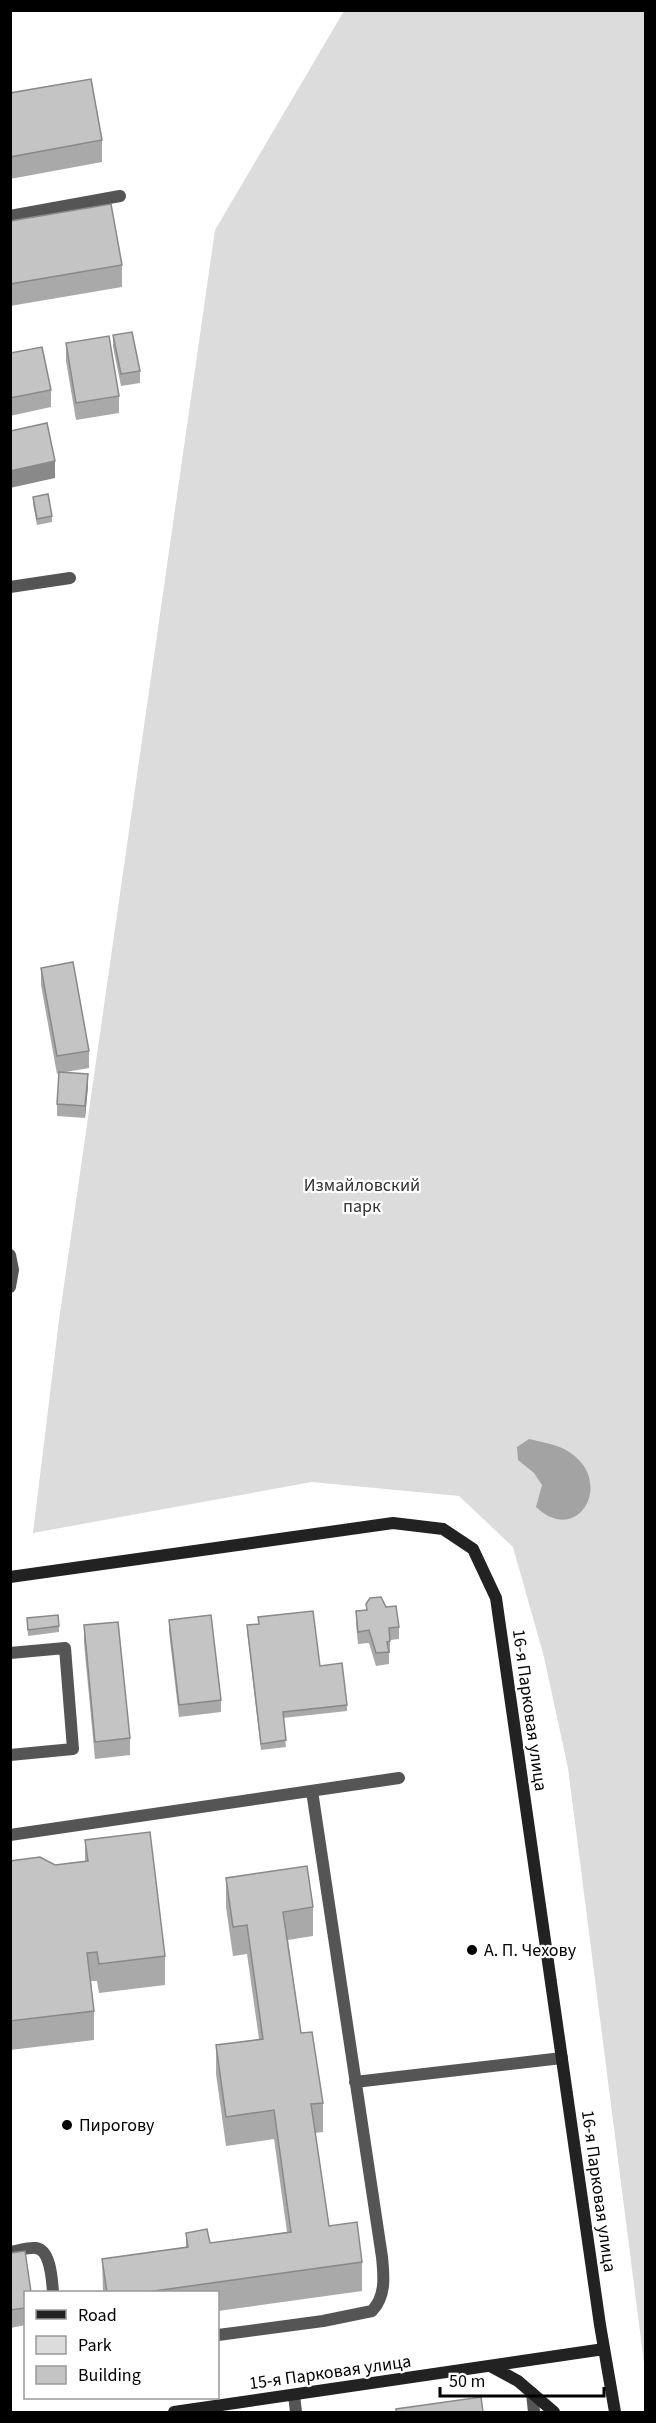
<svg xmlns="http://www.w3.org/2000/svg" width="656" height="2423" viewBox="0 0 656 2423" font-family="'Source Sans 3',sans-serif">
  <rect width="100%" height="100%" fill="#fff"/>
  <!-- green -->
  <path fill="#dcdcdc" d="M 344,11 L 645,11 L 645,2371 L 568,1768 L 544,1657 L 513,1547 L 459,1496 L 312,1482 L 33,1533 L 59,1320 L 215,230 Z"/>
  <!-- water -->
  <path fill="#a3a3a3" d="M 529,1439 C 541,1442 556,1444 566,1450 C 617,1479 579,1548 536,1507 L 542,1485 L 534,1473 L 518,1460 L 517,1447 Z"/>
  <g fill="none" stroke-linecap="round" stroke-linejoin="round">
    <!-- lane -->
    <path stroke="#555" stroke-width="12" d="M 10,216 L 120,196
      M 10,587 L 70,578
      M 10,1255 L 13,1270 L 10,1287
      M 10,1653 L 65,1648 L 73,1749 L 10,1755
      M 10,1835 L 399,1778
      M 355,2082 L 562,2058
      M 10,2252 C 18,2251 28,2247 36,2248 C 51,2250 52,2281 53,2292
      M 218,2335 L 323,2321 L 372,2311 C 386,2296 384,2277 382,2257 L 312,1791
      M 532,2393 L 534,2412
      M 294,2395 L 296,2412"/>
    <!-- secondary -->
    <path stroke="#222" stroke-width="12" d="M 10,1577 L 393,1523 L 443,1529 L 473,1549 L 496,1598 L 600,2325 L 615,2412
      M 492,2367 L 518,2381 L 554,2412
      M 174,2412 L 604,2349"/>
  </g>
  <!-- wall -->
  <path fill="#a9a9a9" d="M 10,93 L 102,140 L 102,162 L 10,179 Z
    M 10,221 L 122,265 L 122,287 L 10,306 Z
    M 113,335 L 140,371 L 140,383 L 121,386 L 113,347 Z
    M 66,343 L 119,396 L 119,413 L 76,420 L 66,361 Z
    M 10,353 L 51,390 L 51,407 L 10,416 Z
    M 33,497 L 52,516 L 52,522 L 37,525 L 33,504 Z
    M 41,968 L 89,1051 L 89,1068 L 66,1072 L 88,1086 L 85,1118 L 57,1116 L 57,1104 L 59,1073 L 57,1074 L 41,985 Z
    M 366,1604 L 399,1627 L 399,1639 L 390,1640 L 390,1653 L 389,1653 L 389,1664 L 376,1666 L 369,1643 L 358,1644 L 356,1623 L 356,1611 L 366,1610 Z
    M 258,1617 L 320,1666 L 347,1705 L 347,1711 L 283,1718 L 286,1747 L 261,1750 L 247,1631 L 247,1625 L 259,1624 Z
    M 27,1618 L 59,1626 L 59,1632 L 28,1636 Z
    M 169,1620 L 221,1700 L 221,1712 L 179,1717 L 169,1632 Z
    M 84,1625 L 130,1738 L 130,1755 L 95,1759 L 84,1643 Z
    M 85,1840 L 165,1956 L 165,1985 L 99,1993 L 97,1981 L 91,1981 L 94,2011 L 94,2040 L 10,2050 L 10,1861 L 55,1865 L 85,1861 Z
    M 226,1878 L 313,1907 L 313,1936 L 288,1940 L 301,2033 L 323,2103 L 323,2132 L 315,2133 L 329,2226 L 362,2262 L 362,2291 L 218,2311 L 218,2292 L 103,2292 L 102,2259 L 186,2247 L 186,2233 L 210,2243 L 287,2232 L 274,2139 L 226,2146 L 216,2074 L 216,2045 L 259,2039 L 247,1954 L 233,1956 L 226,1907 Z
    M 10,2253 L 26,2292 L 26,2325 L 10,2328 Z"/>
  <!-- shaded-wall -->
  <path fill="#898989" d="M 55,461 L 55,478 L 10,488 L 10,471 Z
    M 88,1074 L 88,1086 L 85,1118 L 85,1106 Z"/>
  <!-- building -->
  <path fill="#c4c4c4" stroke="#898989" stroke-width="1.5" d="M 91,79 L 102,140 L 10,157 L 10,93 Z
    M 111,204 L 122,265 L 10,284 L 10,221 Z
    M 132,332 L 140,371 L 121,374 L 113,335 Z
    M 109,336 L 119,396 L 76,403 L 66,343 Z
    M 42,347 L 51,390 L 10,398 L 10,353 Z
    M 47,423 L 55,461 L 10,471 L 10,431 Z
    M 48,494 L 52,516 L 37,519 L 33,497 Z
    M 73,962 L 89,1051 L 57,1056 L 41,968 Z
    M 59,1072 L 88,1074 L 85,1106 L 57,1104 Z
    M 381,1597 L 386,1607 L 396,1606 L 399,1627 L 389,1628 L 390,1641 L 387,1642 L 389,1652 L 376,1653 L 369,1630 L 358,1632 L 356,1611 L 367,1610 L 366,1604 L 370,1598 Z
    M 313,1611 L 320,1666 L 342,1663 L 347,1705 L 283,1712 L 286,1740 L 261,1744 L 247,1625 L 259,1624 L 258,1617 Z
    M 58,1615 L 59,1626 L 28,1630 L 27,1618 Z
    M 211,1615 L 221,1700 L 179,1705 L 169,1620 Z
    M 118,1622 L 130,1738 L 95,1742 L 84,1625 Z
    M 150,1832 L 165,1956 L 99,1964 L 97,1952 L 87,1953 L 94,2011 L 10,2021 L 10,1861 L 40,1857 L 55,1865 L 88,1861 L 85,1840 Z
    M 307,1866 L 313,1907 L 283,1912 L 301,2033 L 312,2032 L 323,2103 L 311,2104 L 329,2226 L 357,2222 L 362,2262 L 147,2292 L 107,2292 L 102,2259 L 188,2247 L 186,2233 L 207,2229 L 210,2243 L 291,2232 L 274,2110 L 226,2117 L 216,2045 L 263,2039 L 247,1925 L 233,1927 L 226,1878 Z
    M 25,2251 L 31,2292 L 26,2292 L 26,2308 L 10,2310 L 10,2253 Z
    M 481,2397 L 483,2412 L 396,2412 L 396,2409 Z"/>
  <!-- markers -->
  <g fill="#000" stroke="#fff" stroke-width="2">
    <circle cx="472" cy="1950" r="6"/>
    <circle cx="67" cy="2125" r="6"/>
  </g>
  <g text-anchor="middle" stroke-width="4.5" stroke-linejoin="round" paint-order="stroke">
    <!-- park labels -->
    <g font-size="18" fill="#333" stroke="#fff">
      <text x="362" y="1191">Измайловский<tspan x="362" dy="21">парк</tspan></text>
    </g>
    <!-- street labels -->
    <g font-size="18" fill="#000" stroke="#fff">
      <text transform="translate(530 1710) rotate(82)" y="6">16-я Парковая улица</text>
      <text transform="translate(599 2191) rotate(82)" y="6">16-я Парковая улица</text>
      <text transform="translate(330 2372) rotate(-8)" y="6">15-я Парковая улица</text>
    </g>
    <!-- poi labels -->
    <g font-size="18" fill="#000" stroke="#fff" text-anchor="start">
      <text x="484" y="1956">А. П. Чехову</text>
      <text x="79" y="2131">Пирогову</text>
    </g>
  </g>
  <!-- border -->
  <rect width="656" height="2423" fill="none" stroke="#000000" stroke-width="24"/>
  <!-- legend -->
  <rect x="24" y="2291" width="195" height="108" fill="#ffffff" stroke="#999999" stroke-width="1.5"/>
  <rect x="36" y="2310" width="30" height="9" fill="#222222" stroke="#999999" stroke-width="1.5"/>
  <text x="78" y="2321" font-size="18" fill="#000000">Road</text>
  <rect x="36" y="2336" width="30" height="18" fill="#dcdcdc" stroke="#999999" stroke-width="1.5"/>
  <text x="78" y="2351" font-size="18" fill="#000000">Park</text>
  <rect x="36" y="2366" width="30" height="18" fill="#c4c4c4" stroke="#999999" stroke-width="1.5"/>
  <text x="78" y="2381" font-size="18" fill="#000000">Building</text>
  <!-- scale -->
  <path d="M440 2387v9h164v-9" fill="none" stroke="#000000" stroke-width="3"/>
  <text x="449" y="2387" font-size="18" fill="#000000" stroke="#ffffff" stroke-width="4.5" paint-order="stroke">50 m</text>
</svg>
